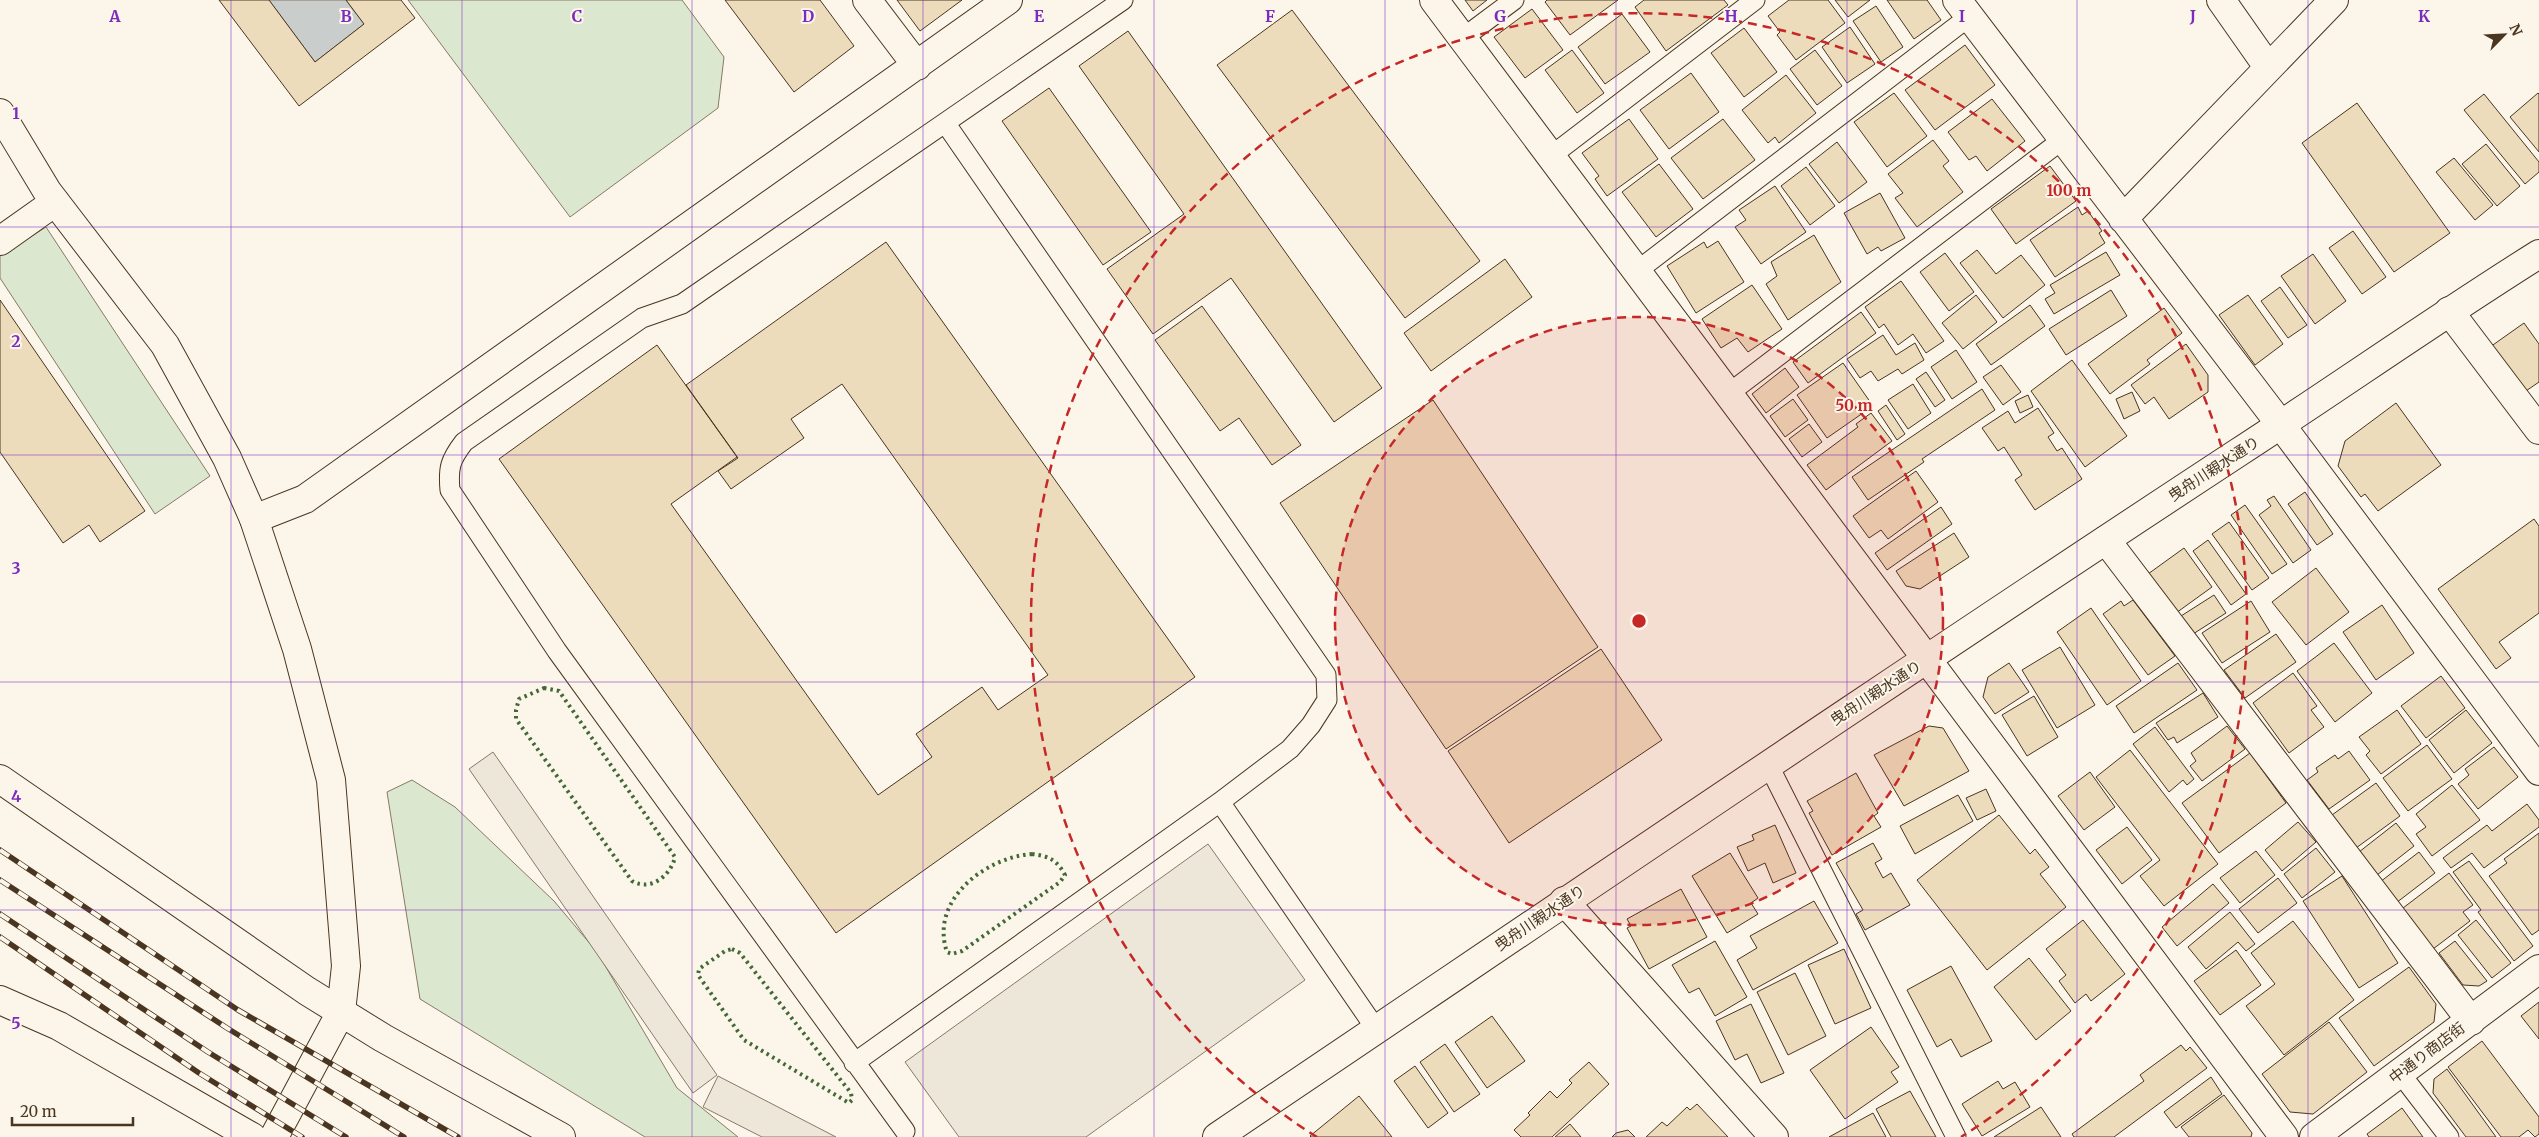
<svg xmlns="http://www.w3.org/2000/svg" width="2539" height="1137" viewBox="0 0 2539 1137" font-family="Merriweather,'Noto Sans JP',serif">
  <rect width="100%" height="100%" fill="#fbf6e9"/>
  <!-- green -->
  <path fill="#dce7d0" stroke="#887966" d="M 408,0 L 682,0 L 724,57 L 718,108 L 570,217 Z
    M 46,227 L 210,476 L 155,514 L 0,278 L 0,256 Z
    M 412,780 L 455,807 L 554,901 L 597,952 L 677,1088 L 738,1137 L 645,1137 L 420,999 L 387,792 Z"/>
  <!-- parking -->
  <path fill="#ede7d9" stroke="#887966" d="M 493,752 L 717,1075 L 693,1093 L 469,769 Z
    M 1208,844 L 1305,980 L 1086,1137 L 959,1137 L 905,1062 Z
    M 718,1076 L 836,1137 L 762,1137 L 703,1107 Z"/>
  <!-- water -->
  <path fill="#c9cecd" stroke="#887966" d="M 269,0 L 346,0 L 364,24 L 315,62 Z"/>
  <!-- building -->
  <path fill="#ecdcbc" stroke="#4a3520" d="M 219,0 L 269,0 L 315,62 L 364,24 L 346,0 L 401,0 L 415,18 L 299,106 Z
    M 725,0 L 820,0 L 854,46 L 794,92 Z
    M 897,0 L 962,0 L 920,31 Z
    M 1465,0 L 1487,0 L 1473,11 Z
    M 1547,0 L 1618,0 L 1570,35 L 1545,2 Z
    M 1644,0 L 1724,0 L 1728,5 L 1666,51 L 1635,7 Z
    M 1789,0 L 1828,0 L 1845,23 L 1796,60 L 1777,35 L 1780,32 L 1768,16 Z
    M 1835,0 L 1870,0 L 1848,17 Z
    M 1887,0 L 1927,0 L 1941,20 L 1914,39 Z
    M 1876,6 L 1903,47 L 1881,62 L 1853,21 Z
    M 1532,9 L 1563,50 L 1525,78 L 1494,37 Z
    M 1292,10 L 1480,261 L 1405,318 L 1217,65 Z
    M 1622,14 L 1650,52 L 1605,84 L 1578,47 Z
    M 1850,27 L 1875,64 L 1847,83 L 1822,47 Z
    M 1744,28 L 1777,72 L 1744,97 L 1711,53 Z
    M 1128,31 L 1382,388 L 1334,422 L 1231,278 L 1153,334 L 1107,269 L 1184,214 L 1079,66 Z
    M 1965,45 L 1995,85 L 1935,130 L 1905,90 Z
    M 1572,50 L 1604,93 L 1577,113 L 1545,70 Z
    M 1815,50 L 1842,86 L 1817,105 L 1790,69 Z
    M 1691,73 L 1719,112 L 1669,149 L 1640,110 Z
    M 1786,75 L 1816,113 L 1779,143 L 1775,137 L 1768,143 L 1742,110 Z
    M 1049,88 L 1151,232 L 1103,265 L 1002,121 Z
    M 1894,93 L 1927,136 L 1887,167 L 1854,122 Z
    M 2538,93 L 2539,94 L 2539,152 L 2510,117 Z
    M 2484,94 L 2539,162 L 2539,172 L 2525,184 L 2464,110 Z
    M 1992,99 L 2025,141 L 1987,171 L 1976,156 L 1969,160 L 1948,132 Z
    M 2357,103 L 2450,233 L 2394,272 L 2302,143 Z
    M 1629,119 L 1658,159 L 1607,196 L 1595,179 L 1599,176 L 1582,153 Z
    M 1723,119 L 1755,160 L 1703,199 L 1671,158 Z
    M 1933,140 L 1949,161 L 1943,166 L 1963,192 L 1917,227 L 1895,198 L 1903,193 L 1888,174 Z
    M 1837,142 L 1867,182 L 1839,203 L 1809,164 Z
    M 2486,144 L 2520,186 L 2497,206 L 2462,164 Z
    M 2454,158 L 2493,205 L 2475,220 L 2436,172 Z
    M 1659,164 L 1693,209 L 1656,237 L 1622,192 Z
    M 2050,166 L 2076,201 L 2016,244 L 1991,209 Z
    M 1806,167 L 1835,206 L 1810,225 L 1781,186 Z
    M 1775,186 L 1806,232 L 1761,264 L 1735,227 L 1746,220 L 1739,210 Z
    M 1880,193 L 1905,238 L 1881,251 L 1878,247 L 1867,254 L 1844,213 Z
    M 2078,207 L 2082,215 L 2088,211 L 2102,231 L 2099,233 L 2105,243 L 2055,277 L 2030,240 Z
    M 2353,231 L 2386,277 L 2362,294 L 2329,248 Z
    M 1814,235 L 1841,282 L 1788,320 L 1766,284 L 1777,276 L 1771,262 Z
    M 1718,241 L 1744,282 L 1696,313 L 1667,266 L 1704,242 L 1707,248 Z
    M 886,242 L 1195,677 L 836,933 L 499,459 L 657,345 L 737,457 L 671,504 L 878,795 L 932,757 L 916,734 L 982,687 L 998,710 L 1048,675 L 842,384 L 791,419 L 804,438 L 731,489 L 718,471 L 738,458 L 686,385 Z
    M 1977,250 L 1996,274 L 2021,255 L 2045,285 L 2003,318 L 1960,263 Z
    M 2106,252 L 2120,275 L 2054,314 L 2045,299 L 2055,293 L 2050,285 Z
    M 1945,253 L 1974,292 L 1949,311 L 1920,272 Z
    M 2313,254 L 2346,301 L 2315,324 L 2281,276 Z
    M 1505,259 L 1532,297 L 1431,371 L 1404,333 Z
    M 1901,281 L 1944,341 L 1926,353 L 1913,334 L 1898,345 L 1884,324 L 1879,328 L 1865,307 Z
    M 1752,285 L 1782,329 L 1748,352 L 1737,338 L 1721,348 L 1702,319 Z
    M 2280,287 L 2307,325 L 2288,338 L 2261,301 Z
    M 2111,290 L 2127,316 L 2066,355 L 2049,329 Z
    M 1976,295 L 1997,322 L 1963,349 L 1942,323 Z
    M 2248,295 L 2283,344 L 2255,365 L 2219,315 Z
    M 0,300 L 145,511 L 100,542 L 89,525 L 63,543 L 0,452 Z
    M 2030,305 L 2045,326 L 1991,365 L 1976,344 Z
    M 1202,306 L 1301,445 L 1272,465 L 1239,418 L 1220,431 L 1155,340 Z
    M 2164,308 L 2182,333 L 2147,360 L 2150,364 L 2110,394 L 2088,364 Z
    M 1861,312 L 1876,333 L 1808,383 L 1793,362 Z
    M 2524,323 L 2539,344 L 2539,382 L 2523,393 L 2490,347 Z
    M 1883,335 L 1896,355 L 1915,343 L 1924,360 L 1902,374 L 1898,369 L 1878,381 L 1871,371 L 1860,378 L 1847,359 Z
    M 2186,344 L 2208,375 L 2208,392 L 2169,419 L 2154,397 L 2145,404 L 2131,385 Z
    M 1956,350 L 1977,382 L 1952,399 L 1931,367 Z
    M 2072,360 L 2127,436 L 2085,467 L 2031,391 Z
    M 1843,363 L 1873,406 L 1827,438 L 1797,395 Z
    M 2001,365 L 2021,392 L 2003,405 L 1983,377 Z
    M 1785,368 L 1799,387 L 1766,413 L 1752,394 Z
    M 1926,372 L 1945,400 L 1935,407 L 1916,379 Z
    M 1913,384 L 1931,413 L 1908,429 L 1888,400 Z
    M 1982,389 L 1995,410 L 1922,459 L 1924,462 L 1868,500 L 1852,477 Z
    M 2132,392 L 2140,411 L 2124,419 L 2116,399 Z
    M 2028,395 L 2033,407 L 2020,413 L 2015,401 Z
    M 1793,399 L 1808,420 L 1785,437 L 1770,416 Z
    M 1433,400 L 1598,647 L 1446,749 L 1280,503 Z
    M 2396,403 L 2441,465 L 2378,511 L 2365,494 L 2361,497 L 2338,466 L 2345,441 Z
    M 1886,405 L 1905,434 L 1897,440 L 1878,411 Z
    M 2038,408 L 2054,433 L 2048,437 L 2057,451 L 2062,448 L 2082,479 L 2035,510 L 2015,480 L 2022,475 L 2004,447 L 1998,451 L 1982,428 L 2008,411 L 2015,423 Z
    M 1871,413 L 1892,441 L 1826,490 L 1807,465 L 1858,427 L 1856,424 Z
    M 1809,424 L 1822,442 L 1802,457 L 1789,439 Z
    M 1916,471 L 1938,502 L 1888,539 L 1881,530 L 1869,538 L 1853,516 Z
    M 2305,492 L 2333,534 L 2317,545 L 2288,504 Z
    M 2274,496 L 2311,550 L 2293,563 L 2259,515 L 2271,506 L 2267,500 Z
    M 2245,505 L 2287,564 L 2272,574 L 2231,515 Z
    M 1941,507 L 1952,524 L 1887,570 L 1875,553 Z
    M 2534,519 L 2539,526 L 2539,613 L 2499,642 L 2511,658 L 2496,669 L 2438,589 Z
    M 2229,522 L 2269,578 L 2252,590 L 2212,534 Z
    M 1954,533 L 1969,557 L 1920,589 L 1906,586 L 1896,571 Z
    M 2208,540 L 2246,594 L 2231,605 L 2193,551 Z
    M 2184,548 L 2212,587 L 2176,613 L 2148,574 Z
    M 2316,568 L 2349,612 L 2306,645 L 2272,602 Z
    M 2214,595 L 2226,613 L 2193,634 L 2181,616 Z
    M 2133,600 L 2175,656 L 2148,675 L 2103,614 L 2121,601 L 2124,606 Z
    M 2251,601 L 2270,632 L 2222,663 L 2202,633 Z
    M 2382,605 L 2414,653 L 2376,680 L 2343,632 Z
    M 2091,608 L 2141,681 L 2107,705 L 2057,632 Z
    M 2276,634 L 2296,662 L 2245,698 L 2224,670 Z
    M 2334,643 L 2372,693 L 2335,722 L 2297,671 Z
    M 2060,647 L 2095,705 L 2057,728 L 2022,670 Z
    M 1601,649 L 1662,740 L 1509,843 L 1448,751 Z
    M 2009,663 L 2029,692 L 1995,714 L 1983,697 L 1988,677 Z
    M 2178,663 L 2197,690 L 2134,733 L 2116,706 Z
    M 2293,673 L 2317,706 L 2311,710 L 2324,727 L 2289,753 L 2253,703 Z
    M 2441,676 L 2465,708 L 2426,738 L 2401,706 Z
    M 2203,693 L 2218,717 L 2177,743 L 2174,737 L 2168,740 L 2156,723 Z
    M 2034,696 L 2058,737 L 2027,756 L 2002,715 Z
    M 2397,710 L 2421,744 L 2381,774 L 2366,755 L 2370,751 L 2359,737 Z
    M 2466,710 L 2492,743 L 2454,773 L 2429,740 Z
    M 1929,726 L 1943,728 L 1969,771 L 1904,806 L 1874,755 Z
    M 2227,726 L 2245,749 L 2202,781 L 2190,766 L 2196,761 L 2191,753 Z
    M 2155,727 L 2194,779 L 2187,785 L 2183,780 L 2169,792 L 2133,744 Z
    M 2427,745 L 2452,779 L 2408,811 L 2383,778 Z
    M 2494,747 L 2518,777 L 2478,809 L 2458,784 L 2469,775 L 2465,769 Z
    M 2130,750 L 2218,864 L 2164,906 L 2140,876 L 2160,860 L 2096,777 Z
    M 2349,751 L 2370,780 L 2329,809 L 2307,780 L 2318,772 L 2316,768 L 2335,755 L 2338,759 Z
    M 2250,753 L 2286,803 L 2219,853 L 2182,803 Z
    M 2090,772 L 2115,807 L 2084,830 L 2058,796 Z
    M 1856,773 L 1878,813 L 1874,816 L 1881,827 L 1832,855 L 1809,813 L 1813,811 L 1807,801 Z
    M 2376,783 L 2400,816 L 2356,848 L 2332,815 Z
    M 2452,785 L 2480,820 L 2432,856 L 2416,834 L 2426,827 L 2416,814 Z
    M 1986,789 L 1996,811 L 1977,820 L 1966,798 Z
    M 1958,795 L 1973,821 L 1915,854 L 1900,826 Z
    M 2527,804 L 2539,820 L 2539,827 L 2484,868 L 2472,853 L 2451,868 L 2443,858 L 2487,825 L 2492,831 Z
    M 1999,815 L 2030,854 L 2035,849 L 2049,867 L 2040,874 L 2066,907 L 1987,970 L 1917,880 Z
    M 2298,822 L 2316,842 L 2282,871 L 2265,850 Z
    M 2396,823 L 2414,846 L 2377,875 L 2359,852 Z
    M 1775,825 L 1796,873 L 1773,883 L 1765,863 L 1748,871 L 1737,847 L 1754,840 L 1752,835 Z
    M 2127,827 L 2152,860 L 2122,884 L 2096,850 Z
    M 2539,833 L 2539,930 L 2532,935 L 2489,876 L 2507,863 L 2504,859 Z
    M 1873,843 L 1882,859 L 1875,863 L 1883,878 L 1891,873 L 1910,905 L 1865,930 L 1856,914 L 1863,910 L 1836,863 Z
    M 2316,848 L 2335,872 L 2302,898 L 2284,874 Z
    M 2256,851 L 2275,875 L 2240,903 L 2220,878 Z
    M 2419,852 L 2435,873 L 2396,903 L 2380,882 Z
    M 1730,853 L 1758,898 L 1751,903 L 1758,914 L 1727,933 L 1692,876 Z
    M 2469,861 L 2533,946 L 2514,961 L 2478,912 L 2481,910 L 2453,872 Z
    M 2449,873 L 2473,905 L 2463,912 L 2470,921 L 2433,949 L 2403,908 Z
    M 2342,876 L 2398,963 L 2359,988 L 2303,901 Z
    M 2278,878 L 2297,903 L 2258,933 L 2239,909 Z
    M 2213,884 L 2229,903 L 2177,946 L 2162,927 Z
    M 1681,889 L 1707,937 L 1649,969 L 1627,928 L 1631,926 L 1627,919 Z
    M 1814,901 L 1838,943 L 1753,990 L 1737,960 L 1757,948 L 1750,936 Z
    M 2230,912 L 2255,944 L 2246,951 L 2238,942 L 2206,969 L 2188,947 Z
    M 2083,920 L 2125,974 L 2091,1001 L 2086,994 L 2075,1003 L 2059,981 L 2066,975 L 2046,949 Z
    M 2476,920 L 2511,963 L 2492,978 L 2458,935 Z
    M 2293,921 L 2354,1000 L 2284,1055 L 2246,1006 L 2275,984 L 2251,953 Z
    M 1715,941 L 1747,997 L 1715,1016 L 1699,988 L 1689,993 L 1672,965 Z
    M 2455,941 L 2487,981 L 2479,986 L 2463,985 L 2439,953 Z
    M 1844,949 L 1871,1008 L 1835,1024 L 1808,965 Z
    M 2236,950 L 2261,985 L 2220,1015 L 2194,981 Z
    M 2029,958 L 2071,1011 L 2036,1040 L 1994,987 Z
    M 1951,966 L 1992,1041 L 1961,1057 L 1951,1039 L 1937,1047 L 1907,990 Z
    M 2409,967 L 2436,1004 L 2434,1022 L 2374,1066 L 2339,1018 Z
    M 1795,973 L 1826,1036 L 1788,1055 L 1757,992 Z
    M 2539,1002 L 2539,1039 L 2521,1016 Z
    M 1751,1004 L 1784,1073 L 1761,1083 L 1747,1054 L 1735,1060 L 1716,1021 Z
    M 1492,1016 L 1525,1061 L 1487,1088 L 1455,1042 Z
    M 2329,1022 L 2367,1072 L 2313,1114 L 2290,1112 L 2262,1074 Z
    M 1871,1027 L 1899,1067 L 1891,1072 L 1898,1082 L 1845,1119 L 1810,1070 Z
    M 2482,1041 L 2539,1117 L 2539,1134 L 2535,1137 L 2528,1130 L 2519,1137 L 2501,1137 L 2448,1067 Z
    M 1445,1044 L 1480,1094 L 1454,1112 L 1420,1062 Z
    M 2181,1045 L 2186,1051 L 2190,1047 L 2207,1068 L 2114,1137 L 2074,1137 L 2072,1134 L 2144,1081 L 2140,1075 Z
    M 1589,1062 L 1609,1084 L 1552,1137 L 1521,1137 L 1514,1130 L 1530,1115 L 1528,1113 L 1550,1091 L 1557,1098 L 1572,1083 L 1569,1080 Z
    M 1415,1066 L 1448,1113 L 1428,1128 L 1394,1081 Z
    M 2447,1069 L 2496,1137 L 2466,1137 L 2433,1093 L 2434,1079 Z
    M 2211,1077 L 2222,1094 L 2176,1128 L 2164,1112 Z
    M 1998,1081 L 2003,1089 L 2015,1082 L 2030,1107 L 1982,1136 L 1962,1104 Z
    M 1910,1091 L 1936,1137 L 1891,1137 L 1876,1109 Z
    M 2224,1095 L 2252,1133 L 2251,1137 L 2189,1137 L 2181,1127 Z
    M 1359,1096 L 1392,1137 L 1311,1137 L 1310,1136 Z
    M 1697,1104 L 1728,1137 L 1646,1137 L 1662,1122 L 1667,1126 L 1687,1107 L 1690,1110 Z
    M 2041,1107 L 2061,1137 L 1994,1137 Z
    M 2402,1108 L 2423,1137 L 2369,1137 L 2367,1134 Z
    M 1873,1113 L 1886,1137 L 1829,1137 Z
    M 1570,1124 L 1581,1137 L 1555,1137 Z
    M 1628,1130 L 1635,1137 L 1612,1137 L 1616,1133 Z"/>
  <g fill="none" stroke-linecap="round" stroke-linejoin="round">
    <defs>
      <path id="service" d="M 1463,38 L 1514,0
        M 1551,156 L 1755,0
        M 1637,271 L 1970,16
        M 1728,394 L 2062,140
        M 1768,764 L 1956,1137
        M 1220,802 L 1376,1029
        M 854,1063 L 1220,802 L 1290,749 L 1311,725 L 1327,700 L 1326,675 L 946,124
        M 2400,1073 L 2449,1137
        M 905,1131 L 557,651 L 450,490 C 448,468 450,460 464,442 L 642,318 L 682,304 L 1123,0"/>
      <path id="minor" d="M 867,0 L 917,66
        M 1434,0 L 2284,1137
        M 1957,0 L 2281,425 L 2539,771
        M 2221,0 L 2268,67
        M 2123,219 L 2334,0
        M 0,241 L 55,202
        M 2449,311 L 2539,430
        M 254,519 L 305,499 L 1008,0
        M 2106,540 L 2471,1021
        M 0,779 L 307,991 L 383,1038 L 561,1137
        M 1564,901 L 1774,1137
        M 0,1000 L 59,1026 L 252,1137
        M 274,1137 L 341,1012
        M 2314,1137 L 2539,969"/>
      <path id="tertiary" d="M 0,113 L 47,191 L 165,345 L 227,458 L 254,519 L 297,649 L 331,780 L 346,966 L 341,1012
        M 1217,1137 C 1557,908 1896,677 2239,452 C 2339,387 2437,318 2539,254"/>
    </defs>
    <!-- service casing -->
    <use href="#service" stroke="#4a3520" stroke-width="21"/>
    <!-- minor casing -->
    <use href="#minor" stroke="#4a3520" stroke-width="30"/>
    <!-- tertiary casing -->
    <use href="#tertiary" stroke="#4a3520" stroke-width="30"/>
    <!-- service -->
    <use href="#service" stroke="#fbf6e9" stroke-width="19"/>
    <!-- minor -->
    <use href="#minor" stroke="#fbf6e9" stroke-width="28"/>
    <!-- tertiary -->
    <use href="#tertiary" stroke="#fbf6e9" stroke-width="28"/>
    <defs>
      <path id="rail" d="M 0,850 L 238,1010 L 458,1137
        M 0,880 L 227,1028 L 404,1137
        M 0,914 L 208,1052 L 346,1137
        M 0,937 L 199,1073 L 302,1137"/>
    </defs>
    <!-- rail casing -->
    <use href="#rail" stroke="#4a3520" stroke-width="5.5"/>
    <!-- rail -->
    <use href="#rail" stroke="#fbf6e9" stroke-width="4" stroke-dasharray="11" stroke-linecap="butt"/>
    <!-- hedge -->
    <path stroke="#436837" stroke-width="4" stroke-dasharray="2.5 4" stroke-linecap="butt" d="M 544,688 L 559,691 L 675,857 C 671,875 651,892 632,881 L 516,719 L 516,710 L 519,699 Z
      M 1032,854 C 1049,856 1057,860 1065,875 L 1060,882 L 962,951 L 952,954 L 947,952 C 929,900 986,857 1032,854 Z
      M 732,949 L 740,953 L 851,1093 L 852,1100 L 849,1103 L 744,1040 L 698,975 L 699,969 L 725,951 Z"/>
  </g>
  <!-- grid -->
  <path fill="none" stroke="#7b2cbf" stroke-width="1" stroke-opacity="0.55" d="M 231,0 L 231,1137M 462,0 L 462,1137M 692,0 L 692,1137M 923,0 L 923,1137M 1154,0 L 1154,1137M 1385,0 L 1385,1137M 1616,0 L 1616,1137M 1847,0 L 1847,1137M 2077,0 L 2077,1137M 2308,0 L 2308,1137M 0,227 L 2539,227M 0,455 L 2539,455M 0,682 L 2539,682M 0,910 L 2539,910"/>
  <!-- distance rings -->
  <circle cx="1639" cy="621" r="304" fill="#c62828" fill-opacity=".12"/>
  <g fill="none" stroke="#c62828" stroke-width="2.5" stroke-dasharray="9 6">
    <circle cx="1639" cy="621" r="304"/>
    <path d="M1317 1137A608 608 0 1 1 1961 1137"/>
  </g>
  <g text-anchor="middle" stroke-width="4" stroke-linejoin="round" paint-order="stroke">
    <!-- street labels -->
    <g font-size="15" fill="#4a3520" stroke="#fbf6e9">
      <text transform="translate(2214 469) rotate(-33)" y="5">曳舟川親水通り</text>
      <text transform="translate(1876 693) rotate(-33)" y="5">曳舟川親水通り</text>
      <text transform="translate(1540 918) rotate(-34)" y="5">曳舟川親水通り</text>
      <text transform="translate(2427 1053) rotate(-37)" y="5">中通り商店街</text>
    </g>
  </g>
  <g font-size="16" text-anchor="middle" font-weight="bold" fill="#7b2cbf" stroke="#fbf6e9" stroke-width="4" stroke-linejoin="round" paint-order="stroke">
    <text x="115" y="22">A</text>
    <text x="346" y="22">B</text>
    <text x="577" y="22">C</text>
    <text x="808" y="22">D</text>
    <text x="1039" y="22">E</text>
    <text x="1270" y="22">F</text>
    <text x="1500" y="22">G</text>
    <text x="1731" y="22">H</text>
    <text x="1962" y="22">I</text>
    <text x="2193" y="22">J</text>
    <text x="2424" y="22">K</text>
    <text x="16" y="119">1</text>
    <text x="16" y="347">2</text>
    <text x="16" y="574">3</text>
    <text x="16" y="802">4</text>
    <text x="16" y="1029">5</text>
  </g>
  <circle cx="1639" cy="621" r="8" fill="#c62828" stroke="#fbf6e9" stroke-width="2.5"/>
  <g font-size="15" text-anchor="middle" font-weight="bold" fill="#c62828" stroke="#fbf6e9" stroke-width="4" stroke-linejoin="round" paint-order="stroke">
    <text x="2069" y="196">100 m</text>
    <text x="1854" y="411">50 m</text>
  </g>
  <!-- north arrow -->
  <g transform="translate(2504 35) rotate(66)" stroke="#fbf6e9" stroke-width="4" paint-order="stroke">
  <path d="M0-4L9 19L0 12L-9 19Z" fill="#4a3520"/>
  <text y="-8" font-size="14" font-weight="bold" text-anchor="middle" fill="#4a3520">N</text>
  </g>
  <!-- scale -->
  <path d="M12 1117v8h121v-8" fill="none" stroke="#4a3520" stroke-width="2.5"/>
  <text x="20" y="1117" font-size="15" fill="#4a3520" stroke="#fbf6e9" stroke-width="4" paint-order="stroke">20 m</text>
</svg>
